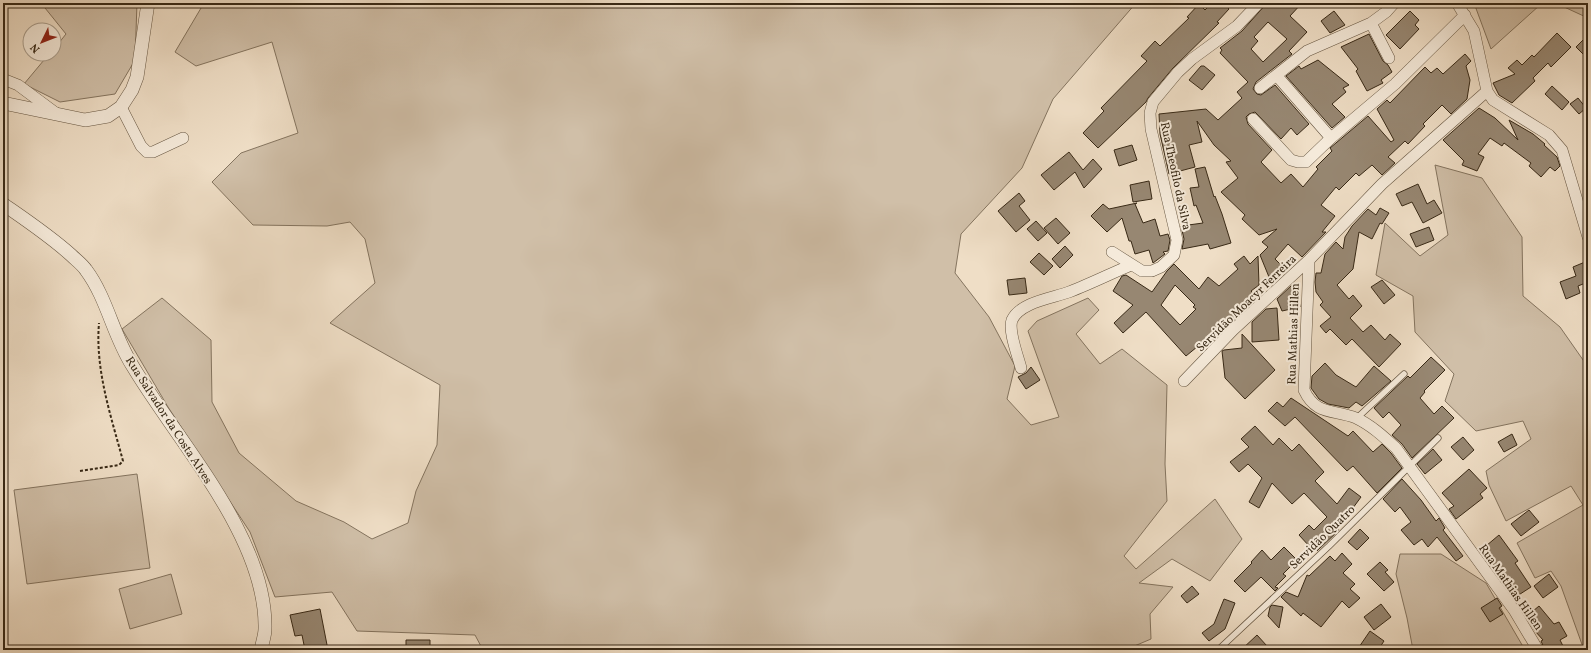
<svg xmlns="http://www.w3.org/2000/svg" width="1591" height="653" viewBox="0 0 1591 653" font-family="Vollkorn,serif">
  <rect width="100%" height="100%" fill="#efdec6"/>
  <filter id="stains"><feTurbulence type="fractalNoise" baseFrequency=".005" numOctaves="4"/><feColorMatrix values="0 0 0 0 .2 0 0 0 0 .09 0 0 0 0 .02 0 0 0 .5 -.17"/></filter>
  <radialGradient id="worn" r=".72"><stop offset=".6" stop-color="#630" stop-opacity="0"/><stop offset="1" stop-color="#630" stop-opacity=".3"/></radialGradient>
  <!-- green -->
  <path fill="#d0bfa8" stroke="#84745f" d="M 41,3 L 137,3 L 135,60 L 115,94 L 60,102 L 24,84 L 49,54 L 54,54 L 54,49 L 66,34 Z
    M 204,3 L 1136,3 L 1053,99 L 1022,168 L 961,234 L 955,273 L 989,317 L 1015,366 L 1007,399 L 1031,425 L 1059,417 L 1028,331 L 1037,321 L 1088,298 L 1099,310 L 1076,334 L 1100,364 L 1122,349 L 1167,385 L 1165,464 L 1167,501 L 1124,556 L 1136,569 L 1215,499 L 1242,539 L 1210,581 L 1172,559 L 1139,583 L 1173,587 L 1150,614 L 1151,639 L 1125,650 L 483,650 L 475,635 L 357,631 L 332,592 L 275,597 L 250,532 L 168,407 L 122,329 L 162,298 L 211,340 L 212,402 L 239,453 L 296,501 L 344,522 L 372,539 L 408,523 L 416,491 L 437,445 L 440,385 L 330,323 L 375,283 L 365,239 L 350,222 L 327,226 L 253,225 L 212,182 L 241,153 L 298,133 L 272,42 L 196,66 L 175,52 Z
    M 1474,3 L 1588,3 L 1588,18 L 1562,6 L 1540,5 L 1491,49 Z
    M 1435,165 L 1482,178 L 1522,237 L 1523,296 L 1560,327 L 1588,367 L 1588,650 L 1584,650 L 1561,586 L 1551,571 L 1535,578 L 1517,543 L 1583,505 L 1571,486 L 1506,521 L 1489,485 L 1486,471 L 1531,439 L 1523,421 L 1476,431 L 1445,401 L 1454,374 L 1415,332 L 1413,296 L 1376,275 L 1385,223 L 1420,256 L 1448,235 Z
    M 137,474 L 150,568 L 27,584 L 14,490 Z
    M 1400,554 L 1441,554 L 1486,583 L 1525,650 L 1413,650 L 1407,618 L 1396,574 Z
    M 171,574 L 182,614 L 130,629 L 119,589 Z"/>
  <!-- building -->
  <path fill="#978772" stroke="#382916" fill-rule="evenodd" d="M 1212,3 L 1223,3 L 1229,9 L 1217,22 L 1219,23 L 1173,68 L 1148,98 L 1146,102 L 1098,148 L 1083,133 L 1104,111 L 1101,108 L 1147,61 L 1141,56 L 1155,41 L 1160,46 L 1189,18 L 1187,17 L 1199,4 L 1205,10 Z
    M 1267,3 L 1302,3 L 1290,16 L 1307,32 L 1289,51 L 1292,54 L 1256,82 L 1253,89 L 1257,94 L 1261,95 L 1275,85 L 1309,124 L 1297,135 L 1291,128 L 1281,139 L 1255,112 L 1249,114 L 1246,117 L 1248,124 L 1272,150 L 1261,162 L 1281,183 L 1291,174 L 1303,187 L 1318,169 L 1316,167 L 1332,151 L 1330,148 L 1368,116 L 1391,142 L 1394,140 L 1377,109 L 1387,100 L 1390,103 L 1425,67 L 1431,73 L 1437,68 L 1443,74 L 1465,54 L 1471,61 L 1466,66 L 1470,80 L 1467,99 L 1451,114 L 1442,105 L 1423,124 L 1425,126 L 1408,144 L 1405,141 L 1388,157 L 1395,163 L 1382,175 L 1372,165 L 1359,176 L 1356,173 L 1339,190 L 1336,187 L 1321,205 L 1335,216 L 1322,232 L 1326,232 L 1302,257 L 1288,244 L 1275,259 L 1281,265 L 1269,277 L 1260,255 L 1268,247 L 1262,242 L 1277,229 L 1259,235 L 1242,219 L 1245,215 L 1221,192 L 1238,178 L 1226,162 L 1231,161 L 1214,145 L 1197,121 L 1202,142 L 1189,145 L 1195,167 L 1169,174 L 1160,134 L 1159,114 L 1206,109 L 1218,120 L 1242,98 L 1237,92 L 1248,82 L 1220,53 L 1222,50 L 1220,48 L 1242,31 ZM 1268,22 L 1287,39 L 1263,62 L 1251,49 L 1258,41 L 1254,37 Z
    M 1334,11 L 1345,25 L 1330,33 L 1321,21 Z
    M 1410,11 L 1419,20 L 1415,25 L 1419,29 L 1400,49 L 1386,35 Z
    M 1557,33 L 1571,47 L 1551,67 L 1548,63 L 1533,78 L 1535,81 L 1512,103 L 1499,95 L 1493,83 L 1515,74 L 1508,68 L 1517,60 L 1522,65 L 1532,55 L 1534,57 Z
    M 1369,34 L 1383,61 L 1388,65 L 1392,72 L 1381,80 L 1383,83 L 1367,91 L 1356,71 L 1358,69 L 1341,47 Z
    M 1588,35 L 1588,59 L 1576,47 Z
    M 1318,60 L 1349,85 L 1343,88 L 1346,92 L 1332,104 L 1345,117 L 1332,128 L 1286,76 L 1299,66 L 1301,69 Z
    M 1201,66 L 1204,66 L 1215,75 L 1202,90 L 1189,80 Z
    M 1552,86 L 1569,102 L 1562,110 L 1545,94 Z
    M 1578,98 L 1586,108 L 1579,114 L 1570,104 Z
    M 1479,108 L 1495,118 L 1518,140 L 1509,120 L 1533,134 L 1545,144 L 1544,145 L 1557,157 L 1560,166 L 1555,171 L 1550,167 L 1541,177 L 1529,166 L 1531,163 L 1504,143 L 1502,146 L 1490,138 L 1478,154 L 1484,157 L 1477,171 L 1462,165 L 1464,161 L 1443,140 Z
    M 1132,145 L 1137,160 L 1119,166 L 1114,150 Z
    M 1069,152 L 1083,170 L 1093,159 L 1102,169 L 1084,188 L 1075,172 L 1054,190 L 1041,175 Z
    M 1205,167 L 1214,197 L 1215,196 L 1222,214 L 1231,243 L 1210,249 L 1208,244 L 1182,249 L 1184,239 L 1181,226 L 1203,223 L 1196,205 L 1194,206 L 1190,188 L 1199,187 L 1195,169 Z
    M 1149,181 L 1152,199 L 1133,202 L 1130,185 Z
    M 1418,184 L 1427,204 L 1434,200 L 1442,213 L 1423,223 L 1412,202 L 1402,206 L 1396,194 Z
    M 1019,193 L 1025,201 L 1019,206 L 1030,220 L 1016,232 L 998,211 Z
    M 1137,203 L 1135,204 L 1143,223 L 1155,219 L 1160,236 L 1168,234 L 1170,240 L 1168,251 L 1163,252 L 1165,254 L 1153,263 L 1149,250 L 1135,254 L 1131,241 L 1129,241 L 1122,218 L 1107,232 L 1091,216 L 1103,204 L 1109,209 Z
    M 1380,208 L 1389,213 L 1382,224 L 1380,223 L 1372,239 L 1359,232 L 1353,269 L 1337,285 L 1349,299 L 1353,295 L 1362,306 L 1350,318 L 1363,332 L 1371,325 L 1385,340 L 1390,334 L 1401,344 L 1379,367 L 1352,339 L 1346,345 L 1330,329 L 1326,333 L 1320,326 L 1331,317 L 1320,305 L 1323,302 L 1316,292 L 1315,282 L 1316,273 L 1321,273 L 1325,254 L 1336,242 L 1343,249 L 1345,237 L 1352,226 L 1368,209 L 1376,215 Z
    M 1056,218 L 1070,233 L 1058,244 L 1044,228 Z
    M 1036,221 L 1047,233 L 1038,241 L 1027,229 Z
    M 1429,227 L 1434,240 L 1416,247 L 1410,234 Z
    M 1065,246 L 1073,255 L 1060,268 L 1052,259 Z
    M 1039,253 L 1053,266 L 1044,275 L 1030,262 Z
    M 1244,256 L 1250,264 L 1258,256 L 1259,285 L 1251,291 L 1258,298 L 1208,346 L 1203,342 L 1186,356 L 1146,312 L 1123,333 L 1114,323 L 1133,305 L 1113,291 L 1122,276 L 1126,275 L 1152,292 L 1167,271 L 1174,264 L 1199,289 L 1208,277 L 1219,286 L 1238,269 L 1234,264 ZM 1175,285 L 1195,305 L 1193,307 L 1196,309 L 1180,325 L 1161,305 Z
    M 1585,262 L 1588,270 L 1588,282 L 1578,286 L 1580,293 L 1566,299 L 1560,282 L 1576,276 L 1573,267 Z
    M 1025,278 L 1027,293 L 1009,295 L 1007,280 Z
    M 1382,280 L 1395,295 L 1384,304 L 1371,287 Z
    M 1292,285 L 1297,285 L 1300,307 L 1282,311 L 1277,299 Z
    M 1277,308 L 1279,340 L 1252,342 L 1252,322 L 1266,309 Z
    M 1242,334 L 1275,370 L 1245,399 L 1225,378 L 1222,351 L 1224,350 L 1242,348 Z
    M 1431,357 L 1445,370 L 1424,391 L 1425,392 L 1420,398 L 1434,414 L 1442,406 L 1454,418 L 1412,458 L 1402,444 L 1392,435 L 1401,425 L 1389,412 L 1383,418 L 1374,408 L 1408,376 L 1410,378 Z
    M 1325,363 L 1336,375 L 1356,387 L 1374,366 L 1391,381 L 1362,406 L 1356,402 L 1349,408 L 1328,404 L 1319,399 L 1311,388 L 1312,376 Z
    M 1031,367 L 1040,380 L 1026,389 L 1018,377 L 1026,373 Z
    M 1291,398 L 1348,436 L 1353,431 L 1373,452 L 1382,444 L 1391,453 L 1402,468 L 1377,493 L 1353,466 L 1347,471 L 1295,417 L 1285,426 L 1268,411 L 1277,402 L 1283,407 Z
    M 1255,426 L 1273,445 L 1279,438 L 1292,451 L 1299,444 L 1324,472 L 1315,481 L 1337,504 L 1349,488 L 1361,497 L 1350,512 L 1349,511 L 1334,524 L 1339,530 L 1317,551 L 1326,529 L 1310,547 L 1299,535 L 1309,525 L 1314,530 L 1327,517 L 1304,493 L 1292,504 L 1272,483 L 1259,508 L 1249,502 L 1262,478 L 1248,464 L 1239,472 L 1230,462 L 1249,447 L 1241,439 Z
    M 1512,434 L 1517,445 L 1504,452 L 1498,442 Z
    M 1463,437 L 1474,450 L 1463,460 L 1451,447 Z
    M 1433,449 L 1442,460 L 1425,474 L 1417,464 Z
    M 1469,469 L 1487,488 L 1480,494 L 1483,498 L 1456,519 L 1449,509 L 1454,506 L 1442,493 Z
    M 1402,479 L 1421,500 L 1436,521 L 1439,518 L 1445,528 L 1443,530 L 1463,556 L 1456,561 L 1437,537 L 1428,547 L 1422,539 L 1414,545 L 1401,530 L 1411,522 L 1400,507 L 1395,512 L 1383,499 Z
    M 1529,510 L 1539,522 L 1521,536 L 1511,524 Z
    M 1360,529 L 1369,538 L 1357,550 L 1348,542 Z
    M 1499,535 L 1518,561 L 1515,563 L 1531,587 L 1514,598 L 1480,551 Z
    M 1284,547 L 1297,560 L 1283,574 L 1286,576 L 1275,587 L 1278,588 L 1275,591 L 1261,577 L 1245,592 L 1234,581 L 1252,563 L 1251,562 L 1262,550 L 1271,560 Z
    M 1342,553 L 1352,564 L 1343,573 L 1355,584 L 1350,589 L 1360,598 L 1349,608 L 1342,601 L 1321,627 L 1303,613 L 1301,616 L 1281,597 L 1286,592 L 1298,597 L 1307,575 L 1309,576 L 1330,556 L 1335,561 Z
    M 1380,562 L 1388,570 L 1385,572 L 1394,582 L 1384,591 L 1367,574 Z
    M 1549,574 L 1558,587 L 1543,598 L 1534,586 Z
    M 1192,586 L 1199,594 L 1187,603 L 1181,596 Z
    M 1497,598 L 1502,606 L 1499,608 L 1503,614 L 1490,622 L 1481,608 Z
    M 1224,599 L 1235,603 L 1225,629 L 1209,641 L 1202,633 L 1214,624 Z
    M 1381,604 L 1391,617 L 1374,630 L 1364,617 Z
    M 1272,605 L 1283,607 L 1279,628 L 1268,616 L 1270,607 Z
    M 1539,606 L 1554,624 L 1559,622 L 1567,636 L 1560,640 L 1565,650 L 1545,650 L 1541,641 L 1543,640 L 1535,631 L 1526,617 Z
    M 320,609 L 328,650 L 305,650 L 302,635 L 295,636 L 290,615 Z
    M 1370,631 L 1384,641 L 1378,650 L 1357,650 Z
    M 1257,635 L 1267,646 L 1262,650 L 1241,650 Z
    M 406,640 L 430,640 L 430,650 L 406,650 Z"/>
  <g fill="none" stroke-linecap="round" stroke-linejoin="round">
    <defs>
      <path id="service" d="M 1357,418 L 1404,374
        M 1218,650 L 1329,546 L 1438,438"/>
      <path id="minor" d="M 1457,3 L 1474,31 L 1487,91 L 1493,100 L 1549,135 L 1562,150 L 1588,237
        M 1371,23 L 1389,58
        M 1277,76 L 1331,138
        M 3,79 L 18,85 L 57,114
        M 1260,88 L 1307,51 L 1371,23 L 1386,12 L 1394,3
        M 121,107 L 141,146 L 147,152 L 153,152 L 183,138
        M 1253,119 L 1291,160 L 1298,162 L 1306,162 L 1331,138 L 1395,84 L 1465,15
        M 1112,252 L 1142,271 L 1152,271 L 1161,267 L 1174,255 L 1177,240 L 1151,129 L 1150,113 L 1153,102 L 1178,72 L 1192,59 L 1237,26 L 1259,3
        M 1309,260 L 1304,390 C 1316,416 1334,409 1356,418 C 1371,425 1384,437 1396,448 L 1514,610 L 1538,650
        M 1021,368 C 1018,356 1008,331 1012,320 C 1020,302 1053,298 1069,292 C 1090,284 1110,274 1131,265
        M 1184,381 L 1233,330 L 1309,260 L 1382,184 L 1487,91"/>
      <path id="tertiary" d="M 3,103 L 85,120 L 108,116 L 121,107 L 132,90 L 137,77 L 148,3
        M 3,204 C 26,220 50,236 71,255 C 76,260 82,264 86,270 C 107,298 113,335 132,365 C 177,441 267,537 265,629 C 265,636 262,643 261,650"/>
    </defs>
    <!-- service casing -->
    <use href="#service" stroke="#665642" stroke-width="7"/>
    <!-- minor casing -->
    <use href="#minor" stroke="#665642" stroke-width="12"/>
    <!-- tertiary casing -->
    <use href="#tertiary" stroke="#665642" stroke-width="14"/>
    <!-- path -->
    <path stroke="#382916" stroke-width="2" stroke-dasharray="3 2" stroke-linecap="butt" d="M 80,471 L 119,465 L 123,461 C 111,416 95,370 99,323"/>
    <!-- service -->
    <use href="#service" stroke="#f5eada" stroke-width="5.5"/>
    <!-- minor -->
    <use href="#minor" stroke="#f5eada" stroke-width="11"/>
    <!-- tertiary -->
    <use href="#tertiary" stroke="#f5eada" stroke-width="13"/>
  </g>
  <g text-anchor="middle" stroke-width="4" stroke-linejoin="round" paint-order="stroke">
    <!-- street labels -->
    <g font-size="12" fill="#382916" stroke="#f5eada">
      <text transform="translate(1176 176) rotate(78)" y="4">Rua Theofilo da Silva</text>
      <text transform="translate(1246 303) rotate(-44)" y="4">Servidão Moacyr Ferreira</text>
      <text transform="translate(1293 334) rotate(-88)" y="4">Rua Mathias Hillen</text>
      <text transform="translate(169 420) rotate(57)" y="4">Rua Salvador da Costa Alves</text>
      <text transform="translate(1322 537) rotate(-44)" y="4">Servidão Quatro</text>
      <text transform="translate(1511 587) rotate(55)" y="4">Rua Mathias Hillen</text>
    </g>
  </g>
  <!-- margin -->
  <rect width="1591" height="653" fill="none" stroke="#efdec6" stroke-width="16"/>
  <rect x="4" y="4" width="1583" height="645" fill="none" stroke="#382916" stroke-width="2"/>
  <rect x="8" y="8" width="1575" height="637" fill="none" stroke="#382916"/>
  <!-- north arrow -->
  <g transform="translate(42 42) rotate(227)"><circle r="19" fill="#f5eada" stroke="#a99d8c"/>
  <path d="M0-3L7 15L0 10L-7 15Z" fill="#8f2418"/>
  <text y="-6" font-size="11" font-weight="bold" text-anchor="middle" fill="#382916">N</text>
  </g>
  <rect width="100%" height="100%" filter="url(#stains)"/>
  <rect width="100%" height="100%" fill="url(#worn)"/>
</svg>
